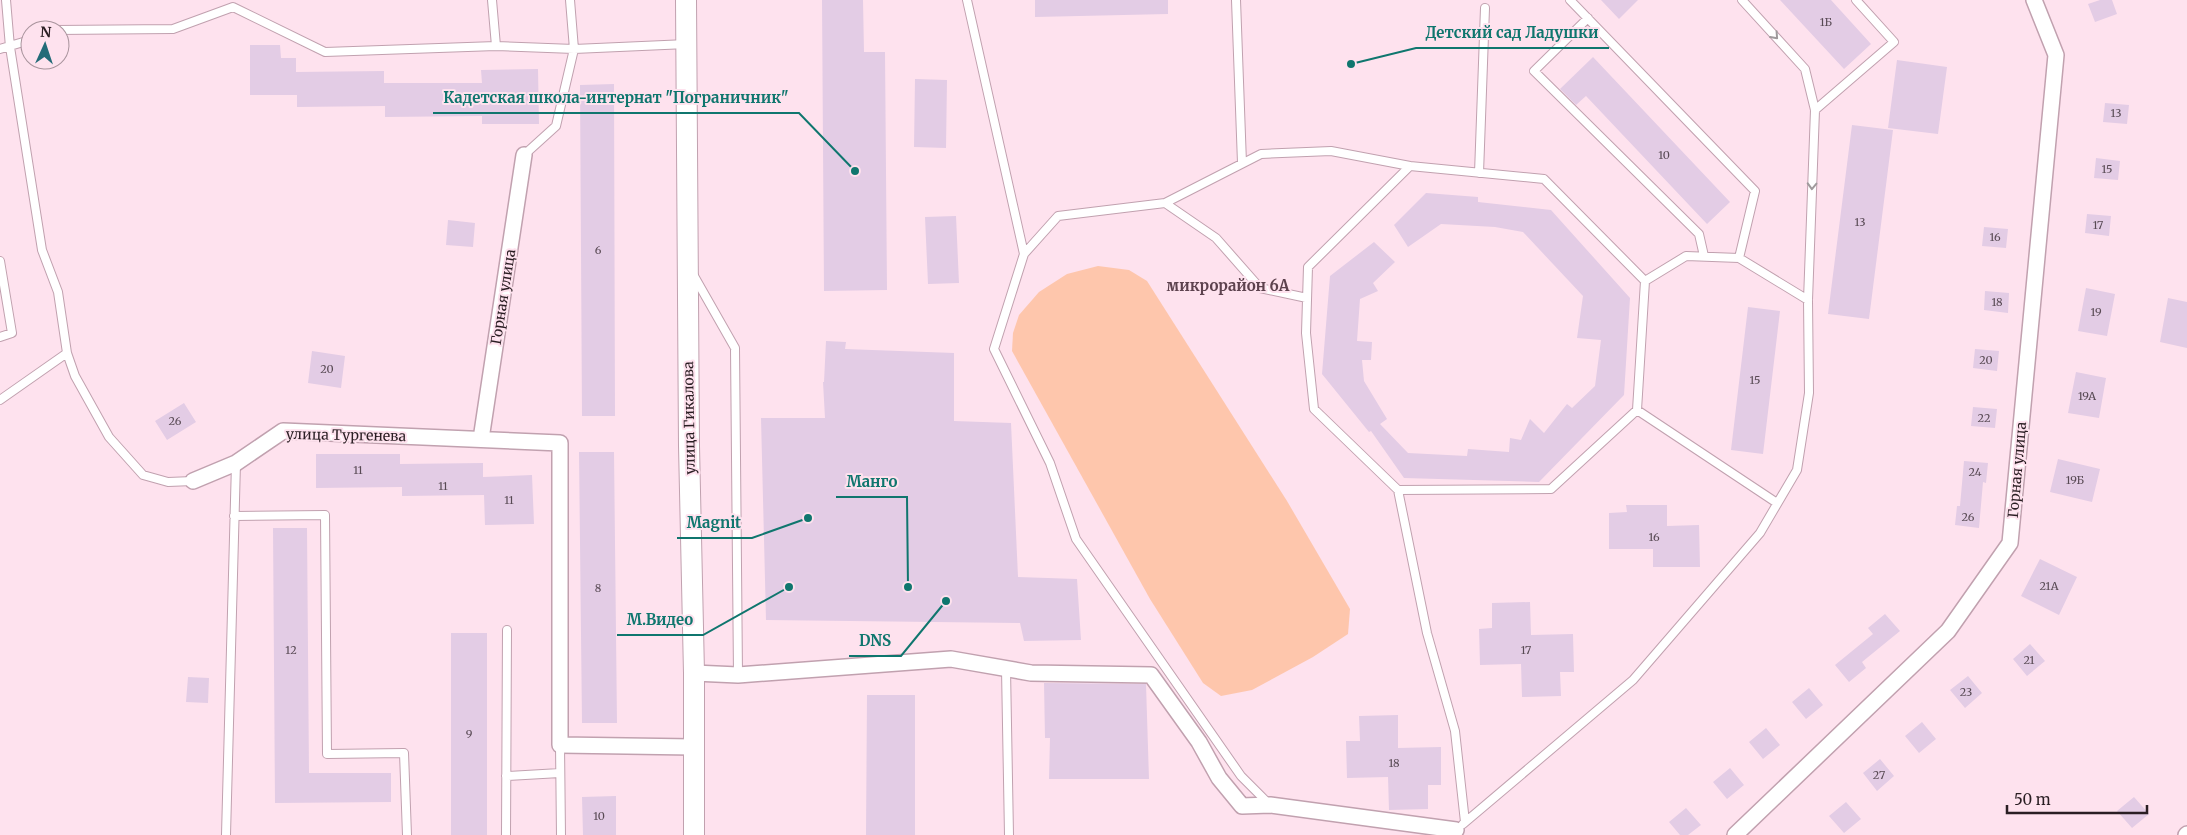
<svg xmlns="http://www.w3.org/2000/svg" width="2187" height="835" viewBox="0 0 2187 835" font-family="Merriweather,serif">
  <rect width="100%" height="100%" fill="#fee2ee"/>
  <!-- green -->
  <path fill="#fec6ac" d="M 1098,266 L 1129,270 L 1147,281 L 1287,501 L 1350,609 L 1348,634 L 1313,657 L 1252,690 L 1221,696 L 1203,683 L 1150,599 L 1012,351 L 1013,333 L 1019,315 L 1039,292 L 1067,274 Z"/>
  <!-- building -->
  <path fill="#e3cce5" d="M 822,0 L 863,0 L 864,52 L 885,52 L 887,290 L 824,291 Z
    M 1035,0 L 1168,0 L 1168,14 L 1035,17 Z
    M 1601,0 L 1638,0 L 1619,19 Z
    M 1780,0 L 1831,0 L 1871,44 L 1844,69 Z
    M 2100,0 L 2112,0 L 2117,14 L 2095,22 L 2088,4 Z
    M 250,45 L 280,45 L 281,58 L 296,58 L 296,72 L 384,71 L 384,83 L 482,83 L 481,70 L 538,69 L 539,124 L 482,124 L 482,116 L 385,117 L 385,106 L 297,107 L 297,95 L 250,95 Z
    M 1593,57 L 1730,202 L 1707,224 L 1586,96 L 1576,105 L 1560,89 Z
    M 1897,60 L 1947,67 L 1938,134 L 1888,128 Z
    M 915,79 L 947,80 L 946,148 L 914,147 Z
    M 614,84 L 615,416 L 582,416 L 580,85 Z
    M 2105,103 L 2129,105 L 2127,124 L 2103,122 Z
    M 1852,125 L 1893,130 L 1869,319 L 1828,314 Z
    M 2096,158 L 2120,161 L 2118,180 L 2094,178 Z
    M 1426,193 L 1478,197 L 1478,202 L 1551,210 L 1630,298 L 1624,395 L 1539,482 L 1404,478 L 1371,431 L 1369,432 L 1322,374 L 1330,276 L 1374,242 L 1395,262 L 1373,283 L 1378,291 L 1360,299 L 1357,341 L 1372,342 L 1371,360 L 1362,360 L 1364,381 L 1387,419 L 1380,424 L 1408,453 L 1467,456 L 1468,449 L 1509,452 L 1510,438 L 1521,440 L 1530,419 L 1544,433 L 1567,404 L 1572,408 L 1595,386 L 1601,340 L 1577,338 L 1583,296 L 1523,232 L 1495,227 L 1441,224 L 1408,247 L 1394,225 Z
    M 2087,214 L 2111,216 L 2109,236 L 2085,233 Z
    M 956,216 L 959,283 L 928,284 L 925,217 Z
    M 448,220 L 475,223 L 473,247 L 446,245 Z
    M 1984,227 L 2008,229 L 2006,248 L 1982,246 Z
    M 2086,288 L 2115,294 L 2107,336 L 2078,331 Z
    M 1985,291 L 2009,293 L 2008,313 L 1984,310 Z
    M 2168,298 L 2187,302 L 2187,348 L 2160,342 Z
    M 1748,307 L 1780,311 L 1763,454 L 1731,450 Z
    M 826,341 L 846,342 L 845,349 L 954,353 L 954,421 L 1011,423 L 1018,577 L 1077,579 L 1081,640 L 1024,641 L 1020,623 L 766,620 L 761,418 L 825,418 L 823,382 L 824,382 Z
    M 1975,349 L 1999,351 L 1997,371 L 1973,368 Z
    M 312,351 L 345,356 L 341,388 L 308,383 Z
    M 2076,372 L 2106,378 L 2099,418 L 2068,413 Z
    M 184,403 L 196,422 L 167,440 L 155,421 Z
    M 1973,407 L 1997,409 L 1995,428 L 1971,426 Z
    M 579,452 L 614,452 L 617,723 L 582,723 Z
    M 316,454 L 400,454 L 400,464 L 483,463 L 483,477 L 532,475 L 534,524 L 485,525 L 484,495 L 402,496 L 402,487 L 316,488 Z
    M 2058,459 L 2100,469 L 2092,502 L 2050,492 Z
    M 1964,461 L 1988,463 L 1986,483 L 1983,482 L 1979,528 L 1955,525 L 1957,506 L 1960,506 Z
    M 1626,505 L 1667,505 L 1667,526 L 1699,525 L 1700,567 L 1653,567 L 1653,549 L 1609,549 L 1609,513 L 1627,512 Z
    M 273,528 L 307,528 L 309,773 L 391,773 L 391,802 L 275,803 Z
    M 2040,559 L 2077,577 L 2059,615 L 2021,596 Z
    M 1530,602 L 1531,635 L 1573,634 L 1574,672 L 1560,672 L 1561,696 L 1522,697 L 1521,664 L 1480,665 L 1479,629 L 1492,628 L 1492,603 Z
    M 1885,614 L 1900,631 L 1862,662 L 1866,668 L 1849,682 L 1835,665 L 1873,634 L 1868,628 Z
    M 451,633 L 487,633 L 487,835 L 451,835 Z
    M 2030,644 L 2045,661 L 2027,676 L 2013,659 Z
    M 1968,676 L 1982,693 L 1965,708 L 1950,690 Z
    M 188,677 L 209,678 L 208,703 L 186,702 Z
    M 1044,683 L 1146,684 L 1149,779 L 1049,779 L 1050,738 L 1045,738 Z
    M 1809,688 L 1823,705 L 1806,719 L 1792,702 Z
    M 867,695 L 915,695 L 915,835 L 866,835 Z
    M 1398,715 L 1398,748 L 1441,747 L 1441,785 L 1428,785 L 1428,809 L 1389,810 L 1388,777 L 1347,778 L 1346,741 L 1360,741 L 1359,716 Z
    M 1922,722 L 1936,739 L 1919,753 L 1905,736 Z
    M 1766,728 L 1780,745 L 1763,759 L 1749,742 Z
    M 1880,759 L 1894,776 L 1877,791 L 1863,773 Z
    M 1730,768 L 1744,785 L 1727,799 L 1713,782 Z
    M 616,796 L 616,835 L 583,835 L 582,797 Z
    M 2134,797 L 2149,814 L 2132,828 L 2117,811 Z
    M 1846,802 L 1861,819 L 1844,833 L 1829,816 Z
    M 1686,808 L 1701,825 L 1688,835 L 1680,835 L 1669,822 Z"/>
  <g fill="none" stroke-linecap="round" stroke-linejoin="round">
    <defs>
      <path id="lane" d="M 6,0 L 10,47 L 42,250 L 58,292 L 67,353 L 75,376 L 109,437 L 143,475 L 168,482 L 193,481
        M 492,0 L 496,46
        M 967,0 L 1024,254 L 994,349 L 1050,463 L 1076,539 L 1241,776 L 1269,804
        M 1236,0 L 1242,163
        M 1570,0 L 1755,191 L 1739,258
        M 1588,18 L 1534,71 L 1699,234 L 1704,256
        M 56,30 L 173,29 L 233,7 L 325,52 L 496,46 L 574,49 L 687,44
        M 0,49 L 30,40
        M 1815,110 L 1894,42 L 1856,0
        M 524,155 L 556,126 L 574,49 L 570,0
        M 1479,173 L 1485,8
        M 1165,203 L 1261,154 L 1331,151 L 1410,166
        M 1024,254 L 1058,216 L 1165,203 L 1216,238 L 1260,288 L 1307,298
        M 0,261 L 12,333 L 0,337
        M 694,276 L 735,348 L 738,675
        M 1645,281 L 1686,256 L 1739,258 L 1808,300
        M 0,400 L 67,353
        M 1637,410 L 1777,503
        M 1398,490 L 1551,489 L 1637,410 L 1645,281 L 1544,179 L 1410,166 L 1308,267 L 1306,333 L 1314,409 L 1398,490 L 1427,633 L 1455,731 L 1465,822
        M 234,516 L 325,515 L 327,754 L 404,753 L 407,835
        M 1006,669 L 1009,835
        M 560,745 L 561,835
        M 506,776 L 560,773
        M 1463,824 L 1633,680 L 1760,533 L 1797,470 L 1809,393 L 1808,300 L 1815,110 L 1805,69 L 1742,0
        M 226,835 L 236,463
        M 506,835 L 507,630"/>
      <path id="street" d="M 481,439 L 524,155
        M 193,481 L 236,463 L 283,431 L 560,443 L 560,745 L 693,747
        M 694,673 L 738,675 L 951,659 L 1031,673 L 1151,675 L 1199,742 L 1219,778 L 1242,806 L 1270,805 L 1456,830
        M 1735,835 L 1948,631 L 2010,543 L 2056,55 L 2034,0
        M 2186,835 L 2187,834"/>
      <path id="secondary" d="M 686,0 L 689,446 L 694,673 L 694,835"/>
    </defs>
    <!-- lane casing -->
    <use href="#lane" stroke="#c1a1af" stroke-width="10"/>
    <!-- street casing -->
    <use href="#street" stroke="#c1a1af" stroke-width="18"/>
    <!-- secondary casing -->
    <use href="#secondary" stroke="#c1a1af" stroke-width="22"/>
    <!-- lane -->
    <use href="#lane" stroke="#fff" stroke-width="8"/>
    <!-- street -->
    <use href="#street" stroke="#fff" stroke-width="15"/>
    <!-- secondary -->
    <use href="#secondary" stroke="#fff" stroke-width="20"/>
  </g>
  <!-- one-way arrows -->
  <defs><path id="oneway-chevron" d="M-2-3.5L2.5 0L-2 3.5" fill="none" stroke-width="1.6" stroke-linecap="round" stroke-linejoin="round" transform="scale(1.25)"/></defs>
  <g stroke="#9f9a9c">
    <use href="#oneway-chevron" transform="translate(1775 36) rotate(48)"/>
    <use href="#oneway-chevron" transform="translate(1812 186) rotate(92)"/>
  </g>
  <g text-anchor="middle" stroke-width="4" stroke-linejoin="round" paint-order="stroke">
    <!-- number labels -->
    <g font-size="11" fill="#584a54">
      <text x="1826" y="26">1Б</text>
      <text x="2116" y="117">13</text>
      <text x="1664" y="159">10</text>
      <text x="2107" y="173">15</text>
      <text x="1860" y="226">13</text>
      <text x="2098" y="229">17</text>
      <text x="1995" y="241">16</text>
      <text x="598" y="254">6</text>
      <text x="1997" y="306">18</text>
      <text x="2096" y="316">19</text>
      <text x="1986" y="364">20</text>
      <text x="327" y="373">20</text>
      <text x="1755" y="384">15</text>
      <text x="2087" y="400">19А</text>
      <text x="1984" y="422">22</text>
      <text x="175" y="425">26</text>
      <text x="358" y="474">11</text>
      <text x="1975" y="476">24</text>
      <text x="2075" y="484">19Б</text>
      <text x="443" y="490">11</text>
      <text x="509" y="504">11</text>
      <text x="1968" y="521">26</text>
      <text x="1654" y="541">16</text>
      <text x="2049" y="590">21А</text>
      <text x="598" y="592">8</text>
      <text x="291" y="654">12</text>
      <text x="1526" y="654">17</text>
      <text x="2029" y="664">21</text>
      <text x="1966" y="696">23</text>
      <text x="469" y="738">9</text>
      <text x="1394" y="767">18</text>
      <text x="1879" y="779">27</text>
      <text x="599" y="820">10</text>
    </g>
    <!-- street labels -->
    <g font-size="14" fill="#2a1e23" stroke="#fee2ee">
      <text transform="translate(503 297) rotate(-81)" y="5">Горная улица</text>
      <text transform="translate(689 418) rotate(-91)" y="5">улица Гикалова</text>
      <text transform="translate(346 435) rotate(1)" y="5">улица Тургенева</text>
      <text transform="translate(2017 470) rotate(-85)" y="5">Горная улица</text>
    </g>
    <!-- neighbourhood labels -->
    <g font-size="15" font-weight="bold" fill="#5d424e" stroke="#fee2ee">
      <text x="1228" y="291">микрорайон 6А</text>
    </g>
  </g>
  <!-- callouts -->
  <path fill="none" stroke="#0f766e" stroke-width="2" d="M1351 64L1416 48H1609M855 171L799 113H433M908 587L907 497H836M808 518L752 538H677M789 587L703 635H617M946 601L901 656H849"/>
  <g fill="#0f766e" stroke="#fee2ee" stroke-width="2">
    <circle cx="1351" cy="64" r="5"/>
    <circle cx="855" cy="171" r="5"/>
    <circle cx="908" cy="587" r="5"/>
    <circle cx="808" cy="518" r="5"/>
    <circle cx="789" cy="587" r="5"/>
    <circle cx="946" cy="601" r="5"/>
  </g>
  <g font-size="15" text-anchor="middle" font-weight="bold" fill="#0f766e" stroke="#fee2ee" stroke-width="4" stroke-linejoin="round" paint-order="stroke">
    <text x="1512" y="38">Детский сад Ладушки</text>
    <text x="616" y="103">Кадетская школа-интернат "Пограничник"</text>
    <text x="872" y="487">Манго</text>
    <text x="714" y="528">Magnit</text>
    <text x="660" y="625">М.Видео</text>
    <text x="875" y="646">DNS</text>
  </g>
  <!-- north arrow -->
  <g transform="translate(45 45) rotate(3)"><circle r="24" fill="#fee2ee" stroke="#a9949d"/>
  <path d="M0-4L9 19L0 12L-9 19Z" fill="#236b78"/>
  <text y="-8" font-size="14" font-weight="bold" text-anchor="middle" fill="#2a1e23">N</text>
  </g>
  <!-- scale -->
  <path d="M2007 805v8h140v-8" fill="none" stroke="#2a1e23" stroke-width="2.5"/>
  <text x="2014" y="805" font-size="15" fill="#2a1e23" stroke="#fee2ee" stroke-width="4" paint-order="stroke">50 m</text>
</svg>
